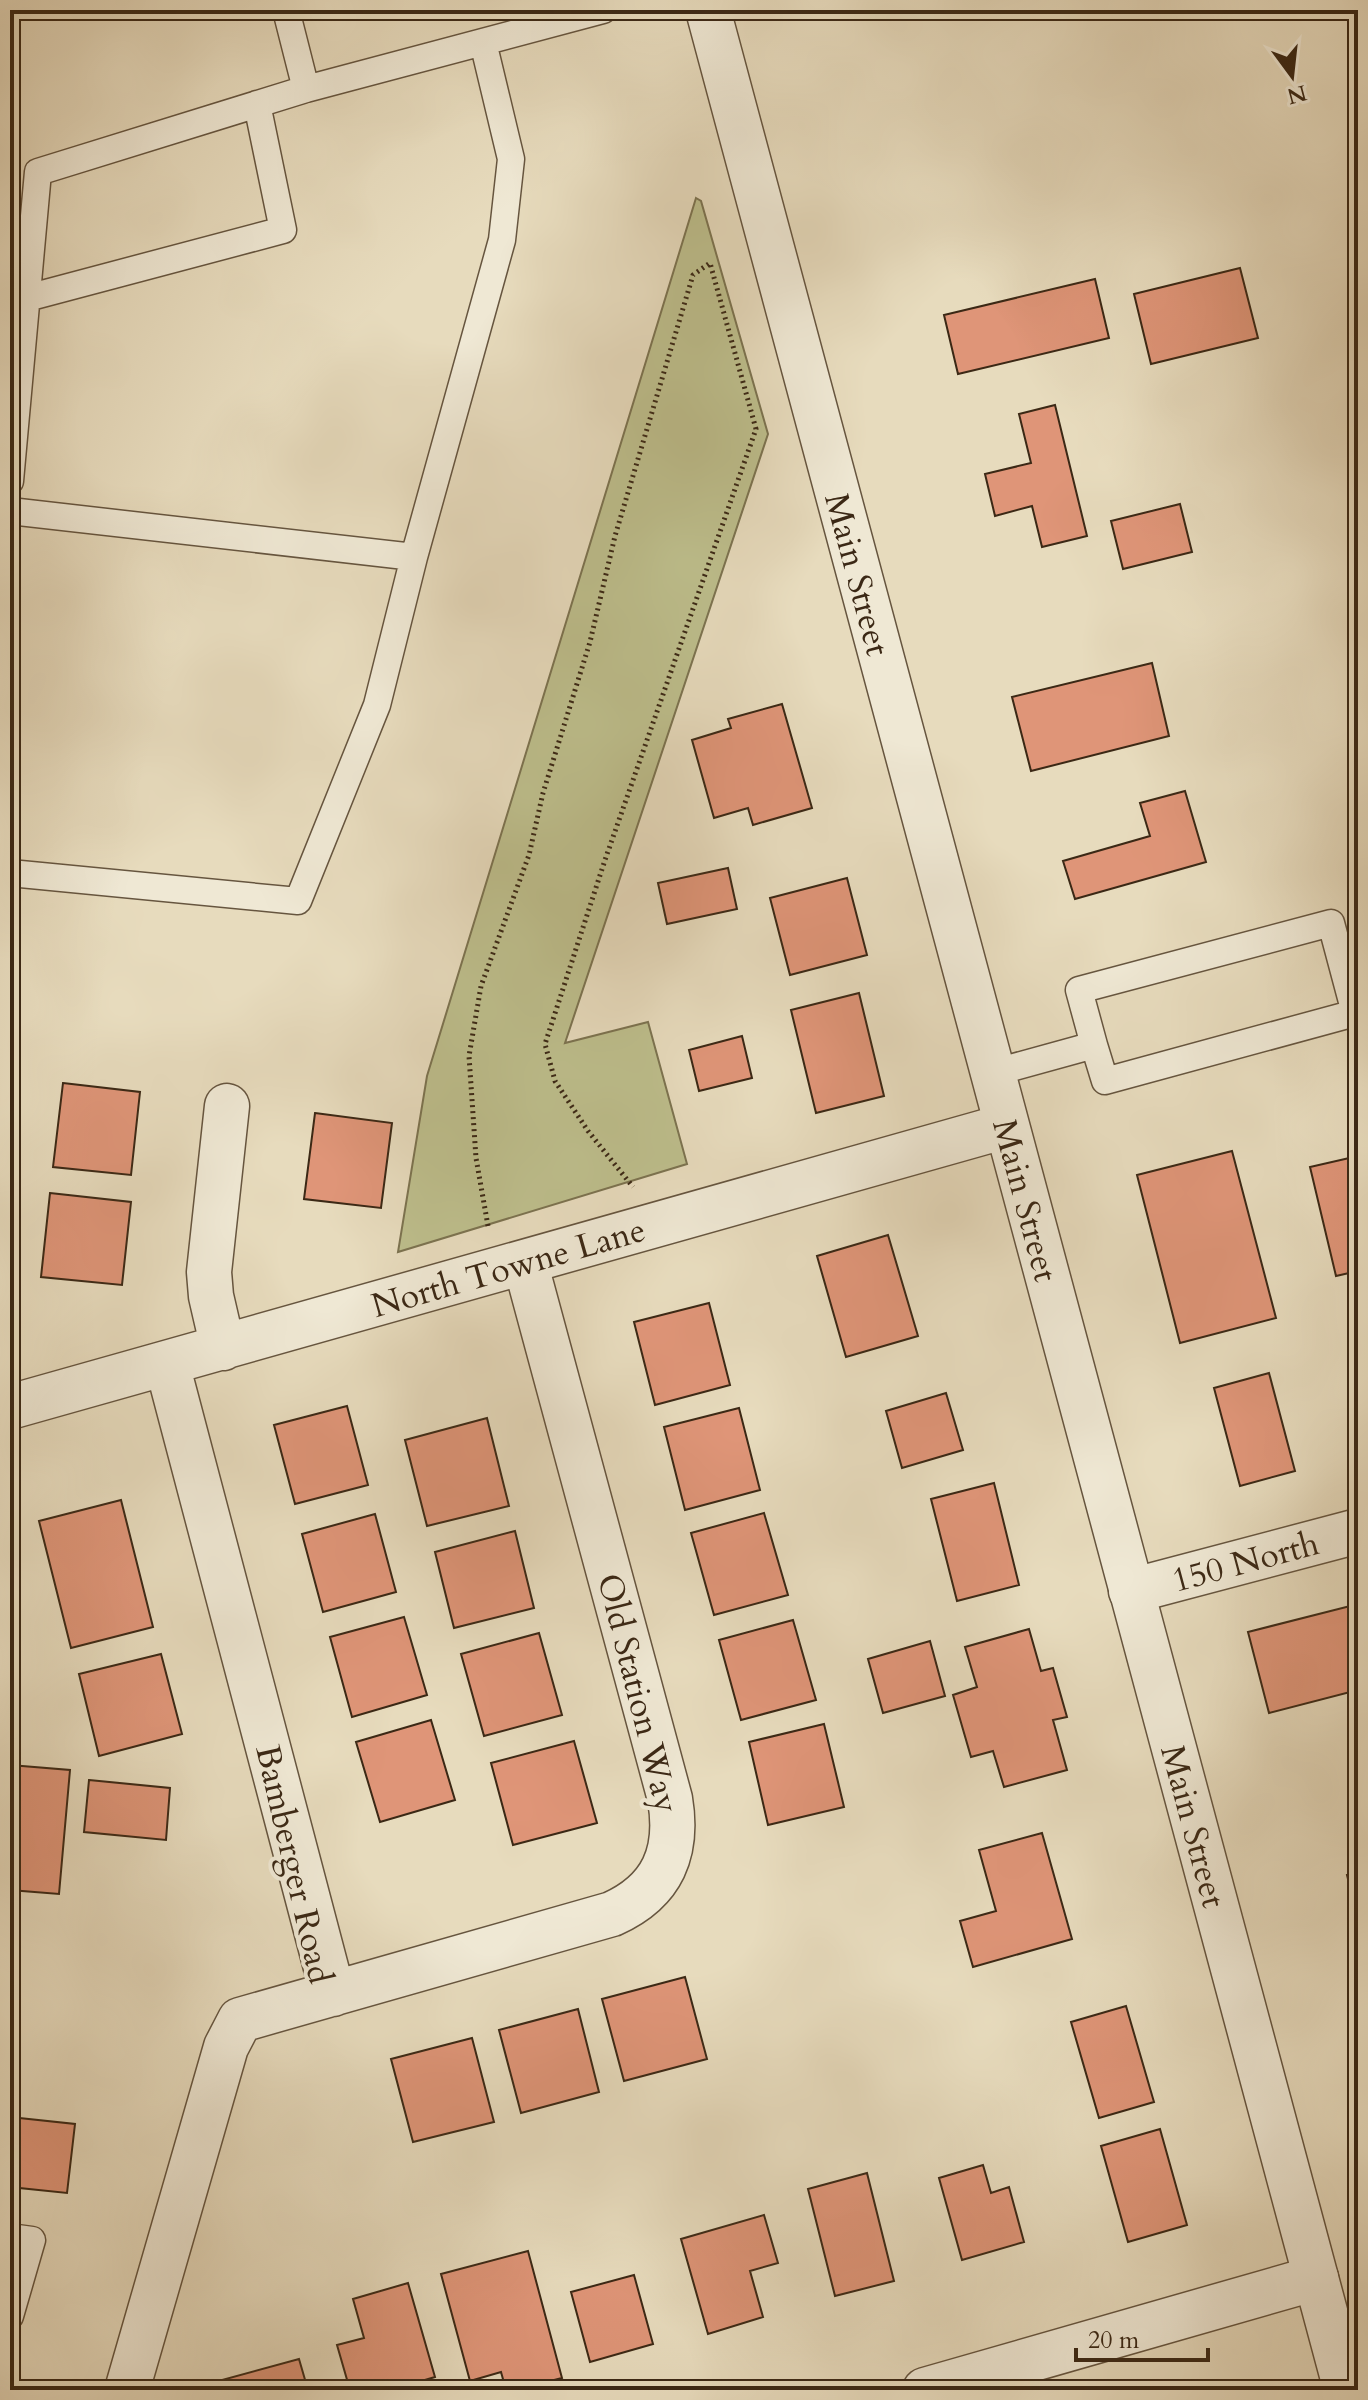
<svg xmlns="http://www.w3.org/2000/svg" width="1368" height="2400" viewBox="0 0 1368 2400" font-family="Cardo,serif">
  <rect width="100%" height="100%" fill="#e7dbbd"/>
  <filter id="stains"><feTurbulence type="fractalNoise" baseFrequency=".0025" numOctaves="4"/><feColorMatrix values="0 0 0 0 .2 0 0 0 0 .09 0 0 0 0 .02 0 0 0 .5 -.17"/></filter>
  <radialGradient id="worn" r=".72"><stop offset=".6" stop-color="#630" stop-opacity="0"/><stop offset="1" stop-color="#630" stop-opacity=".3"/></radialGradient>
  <!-- green -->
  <path fill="#bdbe8c" stroke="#7c7350" stroke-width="2" d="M 696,198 L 701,201 L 768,434 L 565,1043 L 648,1022 L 687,1164 L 398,1252 L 427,1076 Z"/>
  <!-- building -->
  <path fill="#df9578" stroke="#3b2815" stroke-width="2" d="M 1240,268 L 1258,338 L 1151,364 L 1134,294 Z
    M 1095,279 L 1109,338 L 958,374 L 944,315 Z
    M 1055,405 L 1087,536 L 1042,547 L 1032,506 L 995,516 L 985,474 L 1031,463 L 1019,414 Z
    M 1180,504 L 1192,552 L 1123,569 L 1111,521 Z
    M 1152,663 L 1169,736 L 1031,771 L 1012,697 Z
    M 782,704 L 812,808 L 753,825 L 748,808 L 714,818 L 692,740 L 731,728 L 728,719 Z
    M 1185,791 L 1206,862 L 1075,899 L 1063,861 L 1150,836 L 1140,803 Z
    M 728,868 L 737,909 L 667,924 L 658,883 Z
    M 847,878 L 867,955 L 790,975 L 770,898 Z
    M 859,993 L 884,1096 L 816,1113 L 791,1010 Z
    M 742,1036 L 752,1078 L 699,1091 L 689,1050 Z
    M 63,1083 L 140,1092 L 131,1175 L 53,1167 Z
    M 315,1113 L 392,1123 L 381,1208 L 304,1199 Z
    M 1232,1151 L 1276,1318 L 1180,1343 L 1137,1175 Z
    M 1358,1156 L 1358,1271 L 1336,1276 L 1310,1167 Z
    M 50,1193 L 131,1202 L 122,1285 L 41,1277 Z
    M 888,1235 L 918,1336 L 846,1357 L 817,1256 Z
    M 709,1303 L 730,1385 L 655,1405 L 634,1322 Z
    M 1269,1373 L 1295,1471 L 1240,1486 L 1214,1388 Z
    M 946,1393 L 963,1450 L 902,1468 L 886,1411 Z
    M 347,1406 L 368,1485 L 295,1504 L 274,1425 Z
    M 739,1408 L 760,1490 L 685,1510 L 664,1427 Z
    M 487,1418 L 509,1506 L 427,1526 L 405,1440 Z
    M 994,1483 L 1019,1585 L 957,1601 L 931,1499 Z
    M 121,1500 L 153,1627 L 71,1648 L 39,1521 Z
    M 764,1513 L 788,1595 L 714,1615 L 691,1533 Z
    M 375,1514 L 396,1592 L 323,1612 L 302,1534 Z
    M 515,1531 L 534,1608 L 454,1628 L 435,1552 Z
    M 1358,1604 L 1358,1690 L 1269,1713 L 1248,1632 Z
    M 404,1617 L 427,1695 L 352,1717 L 330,1637 Z
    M 793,1620 L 816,1700 L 741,1720 L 719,1640 Z
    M 1029,1629 L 1041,1671 L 1053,1668 L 1067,1717 L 1053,1720 L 1067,1770 L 1004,1787 L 993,1751 L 971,1757 L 953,1695 L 977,1687 L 965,1647 Z
    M 539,1633 L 562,1715 L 484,1736 L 461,1654 Z
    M 930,1641 L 945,1696 L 883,1713 L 868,1659 Z
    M 161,1654 L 182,1734 L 99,1756 L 79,1674 Z
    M 431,1720 L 455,1800 L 380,1822 L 356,1742 Z
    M 824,1724 L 844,1807 L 768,1825 L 749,1742 Z
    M 574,1741 L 597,1823 L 513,1845 L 491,1763 Z
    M 10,1765 L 70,1770 L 59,1894 L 10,1890 Z
    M 89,1780 L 170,1788 L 166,1840 L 84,1832 Z
    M 1042,1833 L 1072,1939 L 973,1967 L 960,1921 L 996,1911 L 979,1850 Z
    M 1358,1872 L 1358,1920 L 1347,1875 Z
    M 685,1977 L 707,2059 L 624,2081 L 602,1999 Z
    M 1126,2006 L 1154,2102 L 1099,2118 L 1071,2022 Z
    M 578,2009 L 599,2092 L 521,2113 L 499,2030 Z
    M 472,2038 L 494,2122 L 413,2142 L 391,2059 Z
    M 10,2117 L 75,2124 L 67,2193 L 10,2187 Z
    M 1160,2129 L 1187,2225 L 1128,2242 L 1101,2146 Z
    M 983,2165 L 991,2193 L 1009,2187 L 1024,2242 L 962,2260 L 939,2178 Z
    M 867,2173 L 894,2281 L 835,2296 L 808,2189 Z
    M 764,2215 L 778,2263 L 750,2271 L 763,2317 L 708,2334 L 681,2239 Z
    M 528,2251 L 562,2378 L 515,2390 L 506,2390 L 501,2372 L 470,2381 L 441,2274 Z
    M 634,2275 L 653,2344 L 590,2362 L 571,2292 Z
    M 408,2283 L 435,2377 L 391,2390 L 350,2390 L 337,2345 L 364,2338 L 353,2299 Z
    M 299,2359 L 308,2390 L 189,2390 L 189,2389 Z"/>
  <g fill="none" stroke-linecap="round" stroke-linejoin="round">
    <defs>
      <path id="service" d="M 286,10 L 306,89 L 603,10
        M 27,298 L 283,230 L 257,104
        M 10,481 L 38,172 L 306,89
        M 10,511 L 414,557 L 502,240 L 511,159 L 483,42
        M 10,873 L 298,901 L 377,705 L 414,557
        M 992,1073 L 1094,1045 L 1079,990 L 1331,923 L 1355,1013 L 1105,1081 L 1094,1045
        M 10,2237 L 32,2240 L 10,2316"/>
      <path id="minor" d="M 223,1348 L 211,1296 L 209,1272 L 227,1106
        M 167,1364 L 333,1994
        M 10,1407 L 1006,1126
        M 1131,1591 L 1358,1531
        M 127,2390 L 226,2047 L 240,2020 L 612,1914 C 663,1891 679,1852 670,1799 L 525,1262
        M 925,2390 L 1316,2278"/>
      <path id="tertiary" d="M 708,10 L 1346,2390"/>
    </defs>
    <!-- service casing -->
    <use href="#service" stroke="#66553f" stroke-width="29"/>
    <!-- minor casing -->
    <use href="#minor" stroke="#66553f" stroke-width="47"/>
    <!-- tertiary casing -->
    <use href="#tertiary" stroke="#66553f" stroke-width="47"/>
    <!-- path -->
    <path stroke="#3b2815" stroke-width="5" stroke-dasharray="2 4" stroke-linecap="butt" d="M 488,1226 L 476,1158 L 469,1056 L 481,986 L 529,855 L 543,793 L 590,642 L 615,536 L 693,275 L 710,263 L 756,429 L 605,860 L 545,1044 L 555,1081 L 588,1131 L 633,1187"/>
    <!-- service -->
    <use href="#service" stroke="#efe8d4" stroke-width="26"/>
    <!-- minor -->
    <use href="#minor" stroke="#efe8d4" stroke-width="44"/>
    <!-- tertiary -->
    <use href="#tertiary" stroke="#efe8d4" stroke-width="44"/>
  </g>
  <g text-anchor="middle" stroke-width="8" stroke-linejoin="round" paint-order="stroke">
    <!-- street labels -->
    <g font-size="34" fill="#3b2815" stroke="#efe8d4">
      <text transform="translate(858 574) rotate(75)" y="12">Main Street</text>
      <text transform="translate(1026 1200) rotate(75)" y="12">Main Street</text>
      <text transform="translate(508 1267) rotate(-16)" y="12">North Towne Lane</text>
      <text transform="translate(1245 1561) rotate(-15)" y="12">150 North</text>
      <text transform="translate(639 1693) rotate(76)" y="12">Old Station Way</text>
      <text transform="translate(1194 1826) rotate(75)" y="12">Main Street</text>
      <text transform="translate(295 1864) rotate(77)" y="12">Bamberger Road</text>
    </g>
  </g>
  <!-- margin -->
  <rect width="1368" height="2400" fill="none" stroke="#e7dbbd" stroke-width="40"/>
  <rect x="12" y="12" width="1344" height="2376" fill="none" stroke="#3b2815" stroke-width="4"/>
  <rect x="20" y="20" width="1328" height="2360" fill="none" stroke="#3b2815" stroke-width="2"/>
  <!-- north arrow -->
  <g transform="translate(1292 76) rotate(165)" stroke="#efe8d4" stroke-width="6" paint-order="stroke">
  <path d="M0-6L14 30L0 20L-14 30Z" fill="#3b2815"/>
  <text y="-12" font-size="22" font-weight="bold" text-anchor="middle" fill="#3b2815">N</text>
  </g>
  <!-- scale -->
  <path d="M1076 2348v12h132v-12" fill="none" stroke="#3b2815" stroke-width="4"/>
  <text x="1088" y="2348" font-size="24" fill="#3b2815" stroke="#efe8d4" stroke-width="6" paint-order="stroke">20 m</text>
  <rect width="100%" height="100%" filter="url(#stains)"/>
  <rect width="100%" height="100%" fill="url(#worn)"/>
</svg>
